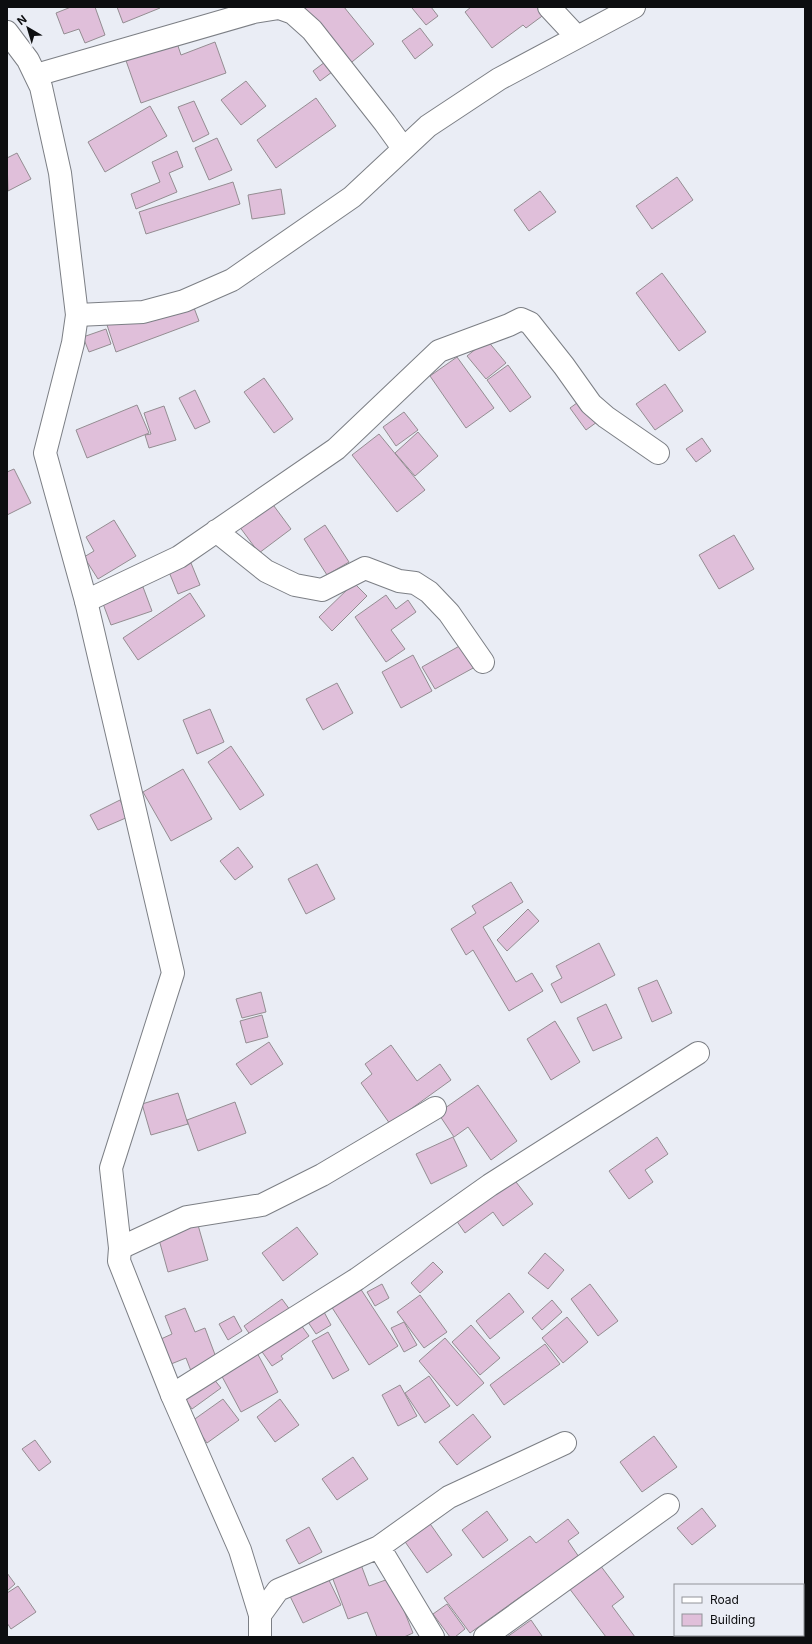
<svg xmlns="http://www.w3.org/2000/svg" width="812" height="1644" viewBox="0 0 812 1644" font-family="Inter,sans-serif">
  <rect width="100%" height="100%" fill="#eaedf5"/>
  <!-- building -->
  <path fill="#e0bfda" stroke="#948d92" d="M 71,7 L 95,7 L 105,35 L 85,43 L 79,29 L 64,34 L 56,13 Z
    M 117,7 L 159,7 L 160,8 L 123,23 Z
    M 307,7 L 344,7 L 374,44 L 347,66 L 302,11 Z
    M 413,7 L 431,7 L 438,16 L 426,25 L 412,8 Z
    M 471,7 L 552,7 L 553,8 L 526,28 L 523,25 L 492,48 L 465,12 Z
    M 420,28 L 433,45 L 415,59 L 402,41 Z
    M 175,37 L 181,55 L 215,42 L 226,73 L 141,103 L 124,55 Z
    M 329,59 L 336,69 L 320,81 L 313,71 Z
    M 246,81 L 266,106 L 241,125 L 221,100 Z
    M 316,98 L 336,126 L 276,168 L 257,140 Z
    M 194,101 L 209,134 L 193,142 L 178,107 Z
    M 150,106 L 167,136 L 105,172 L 88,142 Z
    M 217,138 L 232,170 L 209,180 L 195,148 Z
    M 177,151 L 183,167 L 169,173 L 177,192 L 136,209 L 131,194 L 160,182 L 152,162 Z
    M 17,153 L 31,179 L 8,191 L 7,158 Z
    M 677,177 L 693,200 L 652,229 L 636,206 Z
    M 233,182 L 240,204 L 146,234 L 139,212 Z
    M 281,189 L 285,214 L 252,219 L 248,195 Z
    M 540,191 L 556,212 L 529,231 L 514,210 Z
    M 662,273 L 706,332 L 679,351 L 636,293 Z
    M 188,292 L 199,321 L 116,352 L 106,322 Z
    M 106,329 L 111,344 L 89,352 L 83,337 Z
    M 487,340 L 506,363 L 486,379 L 467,356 Z
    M 457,357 L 494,408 L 466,428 L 430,376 Z
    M 508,365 L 531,397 L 510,412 L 487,380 Z
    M 264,378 L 293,419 L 274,433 L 244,392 Z
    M 665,384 L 683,411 L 655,430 L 636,404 Z
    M 195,390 L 210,422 L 195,429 L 179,398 Z
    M 581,400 L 597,422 L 586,430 L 570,408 Z
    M 137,405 L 149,433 L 87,458 L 76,430 Z
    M 164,406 L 176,440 L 149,448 L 145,435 L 151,434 L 144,413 Z
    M 404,412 L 418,430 L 396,446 L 383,427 Z
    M 418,432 L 438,456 L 415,476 L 395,453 Z
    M 379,434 L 425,490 L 397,512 L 352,455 Z
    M 702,438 L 711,451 L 696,462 L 686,449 Z
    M 14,469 L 31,503 L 7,515 L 7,472 Z
    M 271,502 L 291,529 L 259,553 L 239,526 Z
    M 114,520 L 136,556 L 98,579 L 84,557 L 94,551 L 86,537 Z
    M 325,525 L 349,562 L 327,575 L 304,539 Z
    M 734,535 L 754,569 L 719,589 L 699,555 Z
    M 191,563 L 200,585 L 178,594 L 169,572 Z
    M 354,583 L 367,596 L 332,631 L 319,617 Z
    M 143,587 L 152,611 L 111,625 L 102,601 Z
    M 190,593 L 205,616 L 138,660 L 123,638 Z
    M 386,595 L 396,609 L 408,600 L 416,612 L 391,630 L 405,649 L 386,662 L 355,617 Z
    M 463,644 L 475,667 L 435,689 L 422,667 Z
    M 413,655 L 432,691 L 401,708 L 382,672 Z
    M 337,683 L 353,713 L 323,730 L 306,699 Z
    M 210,709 L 224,742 L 197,754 L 183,720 Z
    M 231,746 L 264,795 L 240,810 L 208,762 Z
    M 183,769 L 212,819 L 171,841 L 143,792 Z
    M 120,800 L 128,817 L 98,830 L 90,815 Z
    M 238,847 L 253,867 L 235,880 L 220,861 Z
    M 317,864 L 335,899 L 306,914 L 288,879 Z
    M 511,882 L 523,902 L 483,927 L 516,982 L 532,973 L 543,991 L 509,1011 L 473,950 L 466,955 L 451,929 L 476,913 L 472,906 Z
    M 528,909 L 539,921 L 507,951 L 497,940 Z
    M 599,943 L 615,975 L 561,1003 L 551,984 L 562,978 L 556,966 Z
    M 657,980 L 672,1013 L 652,1022 L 638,988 Z
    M 261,992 L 266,1012 L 242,1018 L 236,999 Z
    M 606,1004 L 622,1038 L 593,1051 L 577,1018 Z
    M 262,1015 L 268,1037 L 246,1043 L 240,1021 Z
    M 555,1021 L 580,1062 L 551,1080 L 527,1039 Z
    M 269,1042 L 283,1064 L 251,1085 L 236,1064 Z
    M 391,1045 L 417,1081 L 440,1064 L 451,1080 L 390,1124 L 361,1083 L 372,1074 L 365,1064 Z
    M 478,1085 L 517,1141 L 491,1160 L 468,1127 L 454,1137 L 438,1113 Z
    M 178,1093 L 188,1124 L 151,1135 L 142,1104 Z
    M 235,1102 L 246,1133 L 198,1151 L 187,1120 Z
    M 453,1137 L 467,1166 L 431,1184 L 416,1154 Z
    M 657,1137 L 668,1154 L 645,1170 L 653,1182 L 629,1199 L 609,1171 Z
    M 513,1178 L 533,1204 L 503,1226 L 493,1212 L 465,1233 L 456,1220 Z
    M 198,1225 L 208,1260 L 168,1272 L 158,1236 Z
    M 297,1227 L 318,1254 L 283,1281 L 262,1253 Z
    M 545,1253 L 564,1270 L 548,1289 L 528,1273 Z
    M 433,1262 L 443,1272 L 420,1293 L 411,1283 Z
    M 382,1284 L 389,1298 L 375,1306 L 367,1292 Z
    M 590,1284 L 618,1321 L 598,1336 L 571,1299 Z
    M 360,1288 L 398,1346 L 369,1365 L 331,1306 Z
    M 509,1293 L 524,1312 L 490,1339 L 476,1321 Z
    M 420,1295 L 447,1332 L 424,1348 L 397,1312 Z
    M 282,1299 L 309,1336 L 281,1356 L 283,1359 L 272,1366 L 244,1326 Z
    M 552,1300 L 562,1312 L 542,1330 L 532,1318 Z
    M 185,1308 L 195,1332 L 205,1328 L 217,1360 L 191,1371 L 186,1358 L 171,1364 L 161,1339 L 172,1334 L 165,1316 Z
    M 324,1312 L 331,1325 L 316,1334 L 308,1322 Z
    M 234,1316 L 242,1331 L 228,1340 L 219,1324 Z
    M 567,1317 L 588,1342 L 563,1363 L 542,1338 Z
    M 404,1322 L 417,1345 L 404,1352 L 391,1328 Z
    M 471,1325 L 500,1358 L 480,1375 L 452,1342 Z
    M 328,1332 L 349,1370 L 333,1379 L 312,1341 Z
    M 445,1338 L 484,1383 L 457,1406 L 419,1361 Z
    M 545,1344 L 560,1364 L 504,1405 L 490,1385 Z
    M 255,1349 L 278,1392 L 241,1412 L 218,1369 Z
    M 209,1373 L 221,1388 L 192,1409 L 181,1393 Z
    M 429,1376 L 450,1406 L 425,1423 L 405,1393 Z
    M 400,1385 L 417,1416 L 398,1426 L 382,1395 Z
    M 223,1399 L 239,1420 L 207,1443 L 192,1421 Z
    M 280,1399 L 299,1425 L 275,1442 L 257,1417 Z
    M 473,1414 L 491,1437 L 457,1465 L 439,1442 Z
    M 654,1436 L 677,1467 L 642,1492 L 620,1462 Z
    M 35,1440 L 51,1462 L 39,1471 L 22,1449 Z
    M 353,1457 L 368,1479 L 337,1500 L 322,1479 Z
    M 702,1508 L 716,1526 L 692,1545 L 677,1528 Z
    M 487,1511 L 508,1540 L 483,1558 L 462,1530 Z
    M 426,1518 L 452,1555 L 427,1573 L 401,1536 Z
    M 568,1519 L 579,1533 L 568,1541 L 579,1557 L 529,1593 L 527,1592 L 470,1633 L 444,1598 L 530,1536 L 536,1543 Z
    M 309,1527 L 322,1552 L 299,1564 L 286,1540 Z
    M 360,1562 L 369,1586 L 391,1578 L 413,1633 L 404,1637 L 377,1637 L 367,1612 L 348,1619 L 331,1574 Z
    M 600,1565 L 624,1597 L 612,1606 L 635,1637 L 606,1637 L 569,1588 Z
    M 7,1573 L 15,1584 L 7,1591 Z
    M 326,1574 L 341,1605 L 303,1623 L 288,1592 Z
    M 18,1586 L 36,1612 L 11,1629 L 7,1623 L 7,1593 Z
    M 447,1604 L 465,1629 L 455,1637 L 450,1637 L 433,1614 Z
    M 531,1620 L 542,1636 L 540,1637 L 507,1637 Z"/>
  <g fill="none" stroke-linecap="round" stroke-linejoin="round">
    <defs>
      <path id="street" d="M 549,7 L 577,37
        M 36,75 L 254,12 L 279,8 L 293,13 L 312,30 L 385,123 L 403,148
        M 77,315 L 143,312 L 184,301 L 232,280 L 352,197 L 428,126 L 499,79 L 634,7
        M 216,531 L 266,571 L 295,585 L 322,590 L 365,568 L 399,581 L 415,583 L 429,592 L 449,613 L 483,662
        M 86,601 L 179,557 L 336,449 L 439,351 L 509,325 L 521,319 L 530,323 L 564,366 L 591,404 L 606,417 L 658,453
        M 120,1248 L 187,1217 L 262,1205 L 322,1175 L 435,1108
        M 172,1395 L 357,1279 L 490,1185 L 698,1053
        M 379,1547 L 433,1637
        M 260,1615 L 278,1590 L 379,1547 L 449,1497 L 565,1443
        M 485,1637 L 668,1505"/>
      <path id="secondary" d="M 7,32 L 28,60 L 41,87 L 60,173 L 77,315 L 73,343 L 45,453 L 86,601 L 173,973 L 111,1168 L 120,1248 L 119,1261 L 172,1395 L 240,1550 L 260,1615 L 260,1637"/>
    </defs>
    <!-- street casing -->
    <use href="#street" stroke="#7c7f85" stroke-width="24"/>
    <!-- secondary casing -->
    <use href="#secondary" stroke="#7c7f85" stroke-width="24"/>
    <!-- street -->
    <use href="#street" stroke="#fff" stroke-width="22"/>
    <!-- secondary -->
    <use href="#secondary" stroke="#fff" stroke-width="22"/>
  </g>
  <!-- border -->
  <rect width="812" height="1644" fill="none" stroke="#0d0e10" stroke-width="16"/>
  <!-- legend -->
  <rect x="674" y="1584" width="130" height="52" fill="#eaedf5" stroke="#929499"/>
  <rect x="682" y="1597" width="20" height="6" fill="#ffffff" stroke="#929499"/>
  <text x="710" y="1604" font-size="12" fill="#0d0e10">Road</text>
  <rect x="682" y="1614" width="20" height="12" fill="#e0bfda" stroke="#929499"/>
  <text x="710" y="1624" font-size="12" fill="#0d0e10">Building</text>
  <!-- north arrow -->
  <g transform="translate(28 28) rotate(322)" stroke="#eaedf5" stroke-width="3" paint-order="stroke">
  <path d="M0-3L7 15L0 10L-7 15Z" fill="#0d0e10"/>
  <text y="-6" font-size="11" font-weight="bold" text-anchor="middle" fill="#0d0e10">N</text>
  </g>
</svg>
